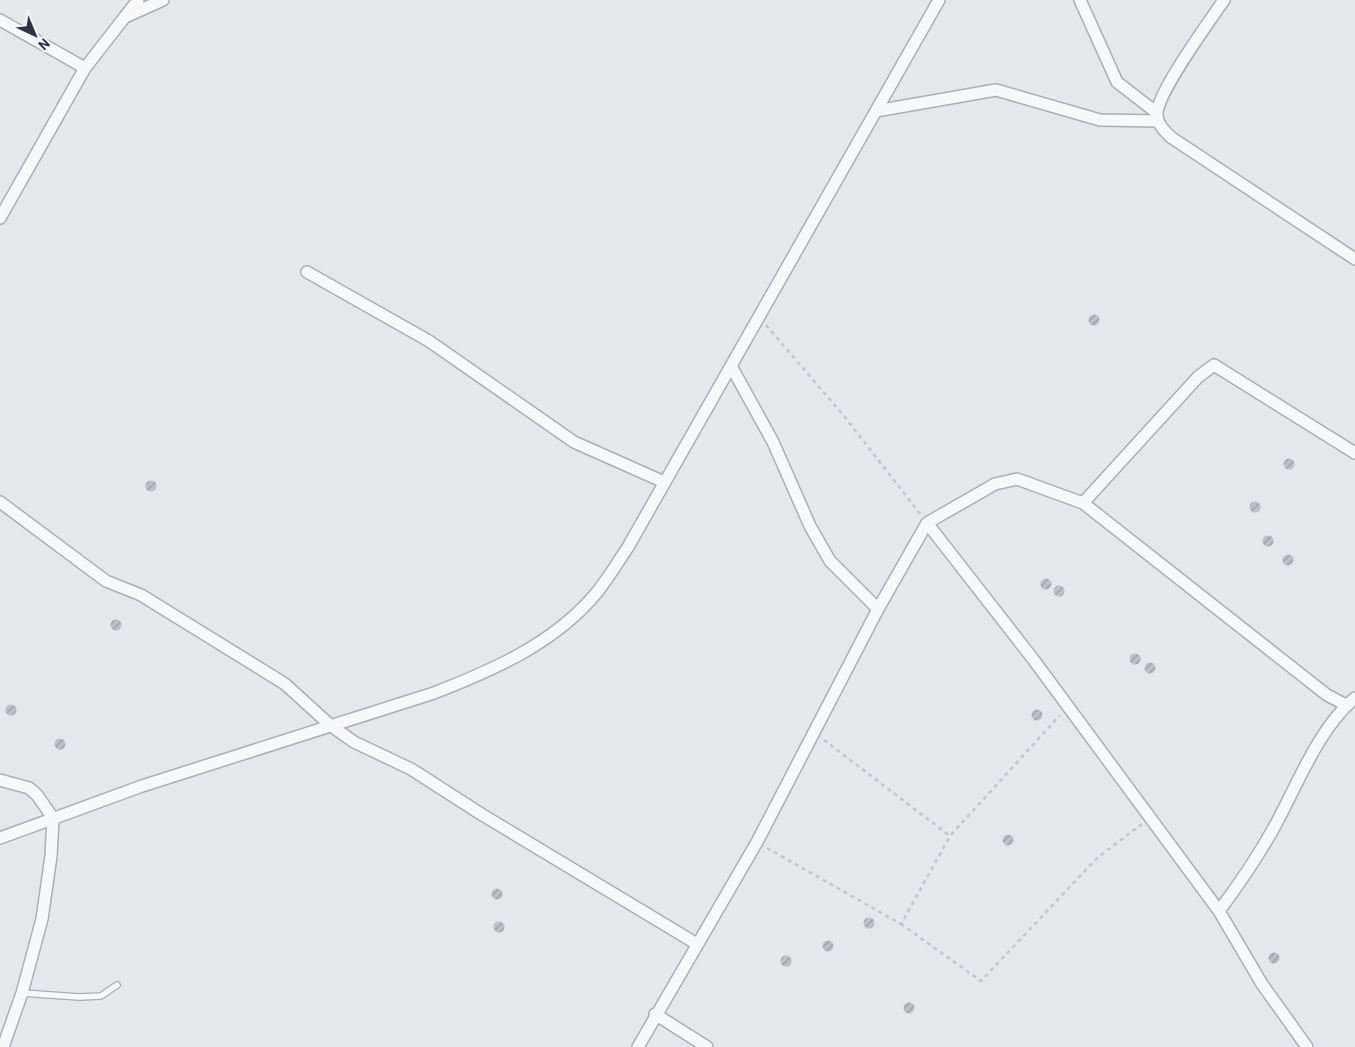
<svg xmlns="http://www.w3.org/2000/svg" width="1355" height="1047" viewBox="0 0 1355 1047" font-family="Barlow,sans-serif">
  <defs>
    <pattern id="building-hatch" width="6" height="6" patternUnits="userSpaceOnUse" patternTransform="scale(1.25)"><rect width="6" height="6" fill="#bbc0ca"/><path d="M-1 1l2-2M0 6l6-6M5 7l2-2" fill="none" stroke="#989da6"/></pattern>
  </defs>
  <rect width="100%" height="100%" fill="#e4e7ec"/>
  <!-- building -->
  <path fill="url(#building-hatch)" d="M1088.5 320a5.5 5.5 0 1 1 11 0a5.5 5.5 0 1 1-11 0Z
    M1283.5 464a5.5 5.5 0 1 1 11 0a5.5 5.5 0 1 1-11 0Z
    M145.5 486a5.5 5.5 0 1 1 11 0a5.5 5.5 0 1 1-11 0Z
    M1249.5 507a5.5 5.5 0 1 1 11 0a5.5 5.5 0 1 1-11 0Z
    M1262.5 541a5.5 5.5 0 1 1 11 0a5.5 5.5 0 1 1-11 0Z
    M1282.5 560a5.5 5.5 0 1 1 11 0a5.5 5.5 0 1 1-11 0Z
    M1040.5 584a5.5 5.5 0 1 1 11 0a5.5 5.5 0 1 1-11 0Z
    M1053.5 591a5.5 5.5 0 1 1 11 0a5.5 5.5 0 1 1-11 0Z
    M110.5 625a5.5 5.5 0 1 1 11 0a5.5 5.5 0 1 1-11 0Z
    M1129.5 659a5.5 5.5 0 1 1 11 0a5.5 5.5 0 1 1-11 0Z
    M1144.5 668a5.5 5.5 0 1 1 11 0a5.5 5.5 0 1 1-11 0Z
    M5.5 710a5.5 5.5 0 1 1 11 0a5.5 5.5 0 1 1-11 0Z
    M1031.5 715a5.5 5.5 0 1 1 11 0a5.5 5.5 0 1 1-11 0Z
    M54.5 744a5.5 5.5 0 1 1 11 0a5.5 5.5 0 1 1-11 0Z
    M1002.5 840a5.5 5.5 0 1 1 11 0a5.5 5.5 0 1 1-11 0Z
    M491.5 894a5.5 5.5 0 1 1 11 0a5.5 5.5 0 1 1-11 0Z
    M863.5 923a5.5 5.5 0 1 1 11 0a5.5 5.5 0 1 1-11 0Z
    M493.5 927a5.5 5.5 0 1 1 11 0a5.5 5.5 0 1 1-11 0Z
    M822.5 946a5.5 5.5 0 1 1 11 0a5.5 5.5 0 1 1-11 0Z
    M1268.5 958a5.5 5.5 0 1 1 11 0a5.5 5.5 0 1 1-11 0Z
    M780.5 961a5.5 5.5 0 1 1 11 0a5.5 5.5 0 1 1-11 0Z
    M903.5 1008a5.5 5.5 0 1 1 11 0a5.5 5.5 0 1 1-11 0Z"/>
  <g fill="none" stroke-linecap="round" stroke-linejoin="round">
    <defs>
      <path id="lane" d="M 22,993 L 79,997 L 101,996 L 117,985"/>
      <path id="street" d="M 1080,0 L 1117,82 L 1157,113
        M 1224,0 C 1209,22 1159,90 1157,113 C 1156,123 1165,132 1172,138 L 1355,259
        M 125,17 L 163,0
        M 0,20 L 85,68
        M 876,111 L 996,90 L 1100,120 L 1158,121
        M 0,218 L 85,68 L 138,0
        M 307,272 L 429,341 L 574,442 L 664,482
        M 0,502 L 106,581 L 141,595 L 285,684 L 330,725 L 354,742 L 411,769 L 481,814 L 697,944
        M 1083,503 L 1198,377 L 1214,365 L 1355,453
        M 927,523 L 1033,659 L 1219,911 L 1262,984 L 1307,1047
        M 878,609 L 927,523 L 995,484 L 1017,479 L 1083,503 L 1327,695 L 1346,705
        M 0,780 L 29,788 L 37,795 L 53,818 L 51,856 L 42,919 L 22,993 L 3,1047
        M 0,838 L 142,786 L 434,693 C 493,670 556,643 598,591 C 609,577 618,562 628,547 L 939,0
        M 1219,911 C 1240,883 1259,855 1276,824 C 1297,785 1320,726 1355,698
        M 655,1014 L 707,1047
        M 638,1047 L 757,842 L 878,609 L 830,561 L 810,526 L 773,442 L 731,366"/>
    </defs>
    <!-- lane casing -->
    <use href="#lane" stroke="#a9aeb7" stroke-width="8"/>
    <!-- street casing -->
    <use href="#street" stroke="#a9aeb7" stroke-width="14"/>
    <!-- path -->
    <path stroke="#c2c5cb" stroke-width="2.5" stroke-dasharray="4 4" stroke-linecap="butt" d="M 766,325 L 844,416 L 921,515
      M 824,740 L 950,836 L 1060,715
      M 767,848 L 901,924 L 950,836
      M 901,924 L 981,981 L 1097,858 L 1142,824"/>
    <!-- lane -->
    <use href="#lane" stroke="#f7f8fa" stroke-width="5.5"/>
    <!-- street -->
    <use href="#street" stroke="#f7f8fa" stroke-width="11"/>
  </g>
  <!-- north arrow -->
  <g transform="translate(35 35) rotate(136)" stroke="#f4f6f9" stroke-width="4" paint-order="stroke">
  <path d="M0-4L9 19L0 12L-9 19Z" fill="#2b3445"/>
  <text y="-8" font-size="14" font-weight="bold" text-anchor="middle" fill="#2b3445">N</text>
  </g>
</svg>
